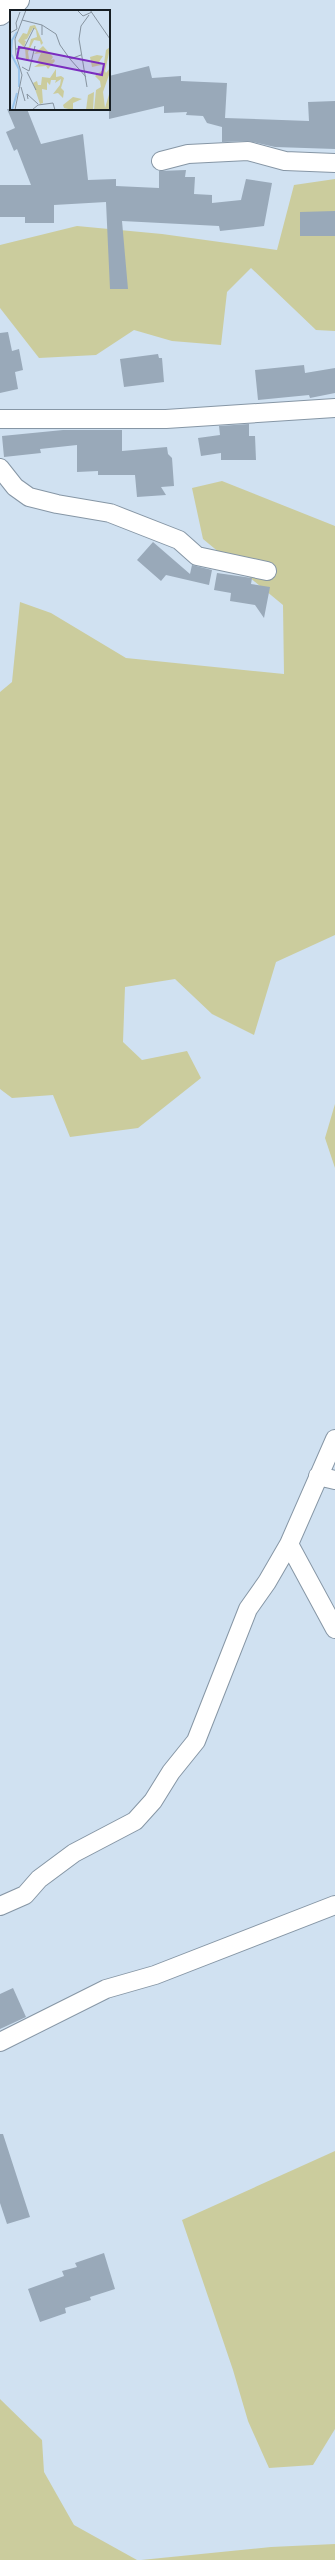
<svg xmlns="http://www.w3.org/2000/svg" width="335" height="2560" viewBox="0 0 335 2560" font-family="Overpass,sans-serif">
  <rect width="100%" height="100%" fill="#d0e1f1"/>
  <!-- green -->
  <path fill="#cbcc9d" d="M 335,179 L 335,331 L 316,330 L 251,268 L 227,292 L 221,345 L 172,341 L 134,330 L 96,355 L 39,358 L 0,308 L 0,245 L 77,226 L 162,234 L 277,250 L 294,185 Z
    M 222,481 L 335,526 L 335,935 L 276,962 L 254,1035 L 212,1014 L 175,979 L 125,987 L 123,1042 L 142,1060 L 187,1051 L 201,1078 L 138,1128 L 70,1137 L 53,1095 L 12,1098 L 0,1089 L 0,692 L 12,682 L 20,602 L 51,613 L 126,658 L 284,674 L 283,605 L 203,539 L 192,488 Z
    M 335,1104 L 335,1168 L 325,1138 Z
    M 335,2151 L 335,2429 L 313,2465 L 269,2468 L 248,2421 L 233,2370 L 182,2220 Z
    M 0,2399 L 42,2440 L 44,2472 L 74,2525 L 137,2560 L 0,2560 Z
    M 335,2544 L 335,2560 L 141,2560 L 271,2547 Z"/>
  <!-- building -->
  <path fill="#99a9b9" d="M 149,66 L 152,78 L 181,76 L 181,81 L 227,83 L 225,118 L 309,121 L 308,102 L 335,101 L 335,149 L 275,147 L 248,141 L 222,142 L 222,127 L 207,123 L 203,116 L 186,115 L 187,112 L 164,113 L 164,106 L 109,119 L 109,76 Z
    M 7,109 L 27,109 L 41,144 L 83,134 L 88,180 L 116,179 L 116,186 L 159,188 L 159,171 L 186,170 L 185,177 L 195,177 L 194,194 L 212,195 L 212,203 L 241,200 L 246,179 L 272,183 L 264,226 L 220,231 L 219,226 L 122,221 L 128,289 L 110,289 L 106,202 L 54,205 L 54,223 L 25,223 L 25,217 L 0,217 L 0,185 L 31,185 L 17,149 L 14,151 L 6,132 L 15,128 Z
    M 335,211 L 335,236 L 300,236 L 300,212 Z
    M 8,332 L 12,351 L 19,349 L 23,370 L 15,372 L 18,389 L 0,393 L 0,333 Z
    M 158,354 L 159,358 L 162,358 L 164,382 L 124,387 L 120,359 Z
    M 304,365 L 305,373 L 335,368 L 335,393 L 310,398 L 309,395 L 258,400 L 255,370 Z
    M 249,424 L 249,436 L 255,436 L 256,460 L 221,460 L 221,453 L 201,456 L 198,438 L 220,435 L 219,426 Z
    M 63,430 L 122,430 L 122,451 L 167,447 L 168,454 L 172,458 L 174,486 L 161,487 L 166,495 L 137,497 L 135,475 L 98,475 L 98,471 L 77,472 L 77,445 L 40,449 L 41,453 L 4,457 L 2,436 Z
    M 153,542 L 190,574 L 192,565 L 212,570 L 209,585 L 166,575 L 161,581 L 137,560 Z
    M 217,573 L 252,578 L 251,584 L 270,587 L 264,618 L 255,605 L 230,601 L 231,593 L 214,590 Z
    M 13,1988 L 26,2017 L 0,2029 L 0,1994 Z
    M 0,2134 L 3,2134 L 30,2217 L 7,2224 L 0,2203 Z
    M 104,2253 L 115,2289 L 90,2297 L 91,2300 L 65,2308 L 66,2313 L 40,2322 L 28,2289 L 64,2276 L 62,2271 L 77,2267 L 75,2263 Z"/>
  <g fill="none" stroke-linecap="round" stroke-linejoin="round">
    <defs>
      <path id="minor" d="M 161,161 L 188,154 L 248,151 L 285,161 L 335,163
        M 0,419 L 166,419 L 335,408
        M 0,468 L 15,487 L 29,497 L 57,504 L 110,513 L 179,540 L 197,556 L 267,571
        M 318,1476 L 335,1480
        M 289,1544 L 335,1439
        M 0,1906 L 25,1895 L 39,1879 L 74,1853 L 135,1821 L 153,1801 L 171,1772 L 196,1741 L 248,1609 L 267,1582 L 289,1544 L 335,1629
        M 0,2042 L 106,1989 L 155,1975 L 335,1905"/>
      <path id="tertiary" d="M 0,14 L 18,0"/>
    </defs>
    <!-- minor casing -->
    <use href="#minor" stroke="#8696a5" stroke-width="20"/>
    <!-- tertiary casing -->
    <use href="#tertiary" stroke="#8696a5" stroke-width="24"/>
    <!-- minor -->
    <use href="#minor" stroke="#fff" stroke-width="18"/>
    <!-- tertiary -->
    <use href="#tertiary" stroke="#fff" stroke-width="22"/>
  </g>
  <!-- overview -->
  <g transform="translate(10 10)">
    <rect width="100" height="100" fill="#d0e1f1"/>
    <path d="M 25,15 L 33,33 L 31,35 L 30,31 L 24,30 L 18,42 L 19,49 L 16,51 L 15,37 L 19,37 L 21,29 L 27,27 L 26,20 L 23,18 L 17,29 L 14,30 L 16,31 L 14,37 L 8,31 L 13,23 L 17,24 L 20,16 ZM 33,36 L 43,47 L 41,50 L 44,49 L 45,51 L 38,59 L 36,56 L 24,57 L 30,53 L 27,52 L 31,43 L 24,44 ZM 100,37 L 100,48 L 99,43 L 95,61 L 96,63 L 100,58 L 100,62 L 93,82 L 95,98 L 100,81 L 100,100 L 84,100 L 86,80 L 91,77 L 90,71 L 85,66 L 93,60 L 96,40 ZM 87,45 L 93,46 L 89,52 L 91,55 L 82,57 L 80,47 ZM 46,59 L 46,67 L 51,66 L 54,68 L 51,78 L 54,81 L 53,88 L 48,83 L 43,84 L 50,75 L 51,69 L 45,73 L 46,70 L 41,70 L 40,75 L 37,72 L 37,80 L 32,79 L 33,93 L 30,94 L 23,73 L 27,71 L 28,75 L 31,75 L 32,67 L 40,68 ZM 84,82 L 83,100 L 76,100 L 78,85 ZM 63,87 L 72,89 L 63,93 L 63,100 L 54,98 L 53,95 Z" fill="#cbcc9d"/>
    <path fill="none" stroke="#9ac5ec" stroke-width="2" d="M 7,22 L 2,30 L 1,44 L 9,59 L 9,77M 2,100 L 7,83"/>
    <path fill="none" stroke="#86939f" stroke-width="1" d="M 67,0 L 73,6 L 82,2M 80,0 L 100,29M 12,10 L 32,15 L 32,25M 32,15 L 46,24 L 50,35 L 60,49M 0,23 L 7,19 L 6,13 L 10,2M 6,39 L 14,38 L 24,18M 71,45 L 60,49 L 76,67M 12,57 L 19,61 L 25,36M 17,62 L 26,80M 11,77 L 15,91M 77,77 L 69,29 L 71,16 L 79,5M 18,89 L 17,84 L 28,94M 5,100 L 12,65 L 6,45 L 5,29 L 16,0M 22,100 L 28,95 L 43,93 L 45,100"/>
    <path fill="#7b2cbf" fill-opacity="0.15" stroke="#7b2cbf" stroke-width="2" d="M 9,37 L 94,54 L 92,65 L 7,48 Z"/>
    <rect width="100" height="100" fill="none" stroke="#171e23" stroke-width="2"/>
  </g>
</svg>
